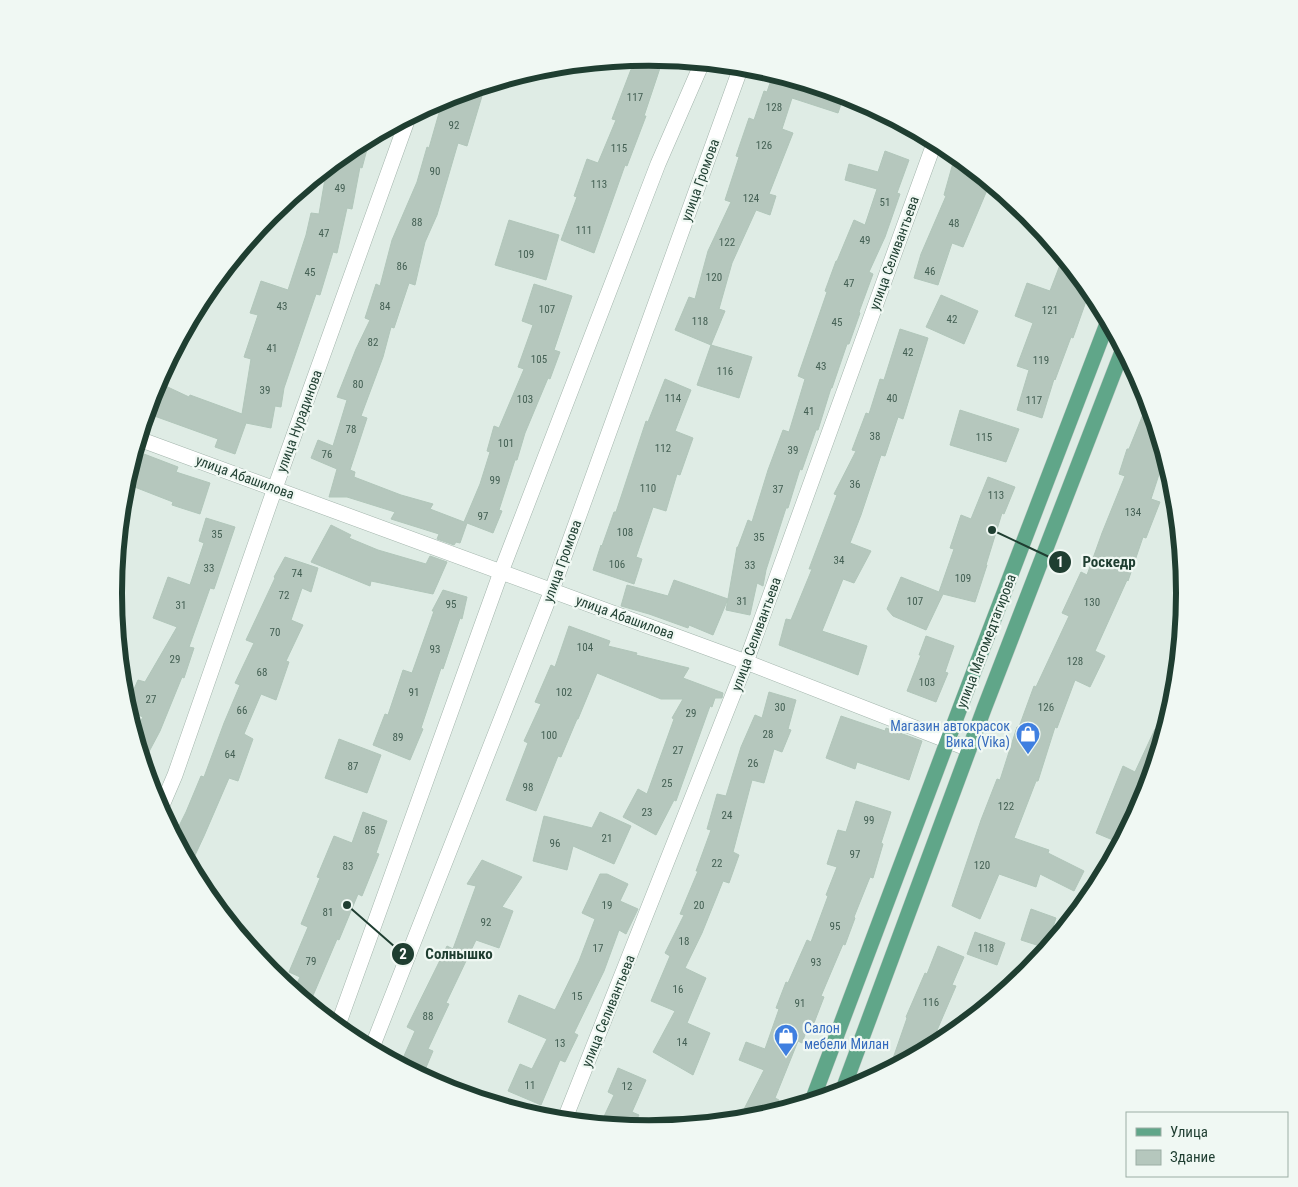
<svg xmlns="http://www.w3.org/2000/svg" width="1298" height="1187" viewBox="0 0 1298 1187" font-family="'Roboto Condensed',sans-serif">
  <rect width="100%" height="100%" fill="#dfece5"/>
  <!-- building -->
  <path fill="#b5c7bd" stroke="#b1c6ba" d="M 649,58 L 663,59 L 644,116 L 646,116 L 627,166 L 625,165 L 594,253 L 561,240 L 577,197 L 574,196 L 587,159 L 598,163 L 616,120 L 612,119 L 635,59 Z
    M 773,74 L 844,95 L 838,113 L 792,98 L 782,129 L 793,133 L 769,194 L 776,196 L 770,215 L 756,210 L 732,263 L 719,309 L 725,311 L 711,345 L 675,330 L 689,297 L 695,299 L 708,251 L 731,202 L 725,200 L 739,157 L 736,156 L 749,118 L 754,120 L 764,91 L 767,92 Z
    M 485,86 L 467,146 L 458,143 L 437,215 L 425,242 L 415,285 L 409,283 L 394,328 L 391,327 L 383,357 L 361,416 L 367,418 L 350,470 L 355,472 L 354,477 L 401,495 L 433,504 L 430,509 L 464,522 L 480,484 L 490,452 L 487,451 L 494,426 L 499,428 L 524,369 L 518,367 L 533,325 L 522,321 L 534,284 L 572,296 L 554,350 L 560,352 L 550,379 L 548,378 L 525,433 L 517,460 L 515,460 L 499,510 L 502,511 L 493,533 L 467,523 L 460,543 L 456,542 L 454,545 L 437,539 L 439,534 L 391,519 L 395,512 L 347,497 L 329,497 L 337,469 L 311,458 L 318,440 L 333,446 L 347,400 L 337,397 L 356,349 L 370,320 L 365,318 L 376,284 L 380,286 L 392,240 L 417,182 L 427,147 L 429,148 L 443,99 Z
    M 370,138 L 362,168 L 360,167 L 352,209 L 347,208 L 337,253 L 333,252 L 320,295 L 316,294 L 284,388 L 281,407 L 275,406 L 271,428 L 246,423 L 235,454 L 215,447 L 218,439 L 146,413 L 154,388 L 157,382 L 189,397 L 190,395 L 242,414 L 251,359 L 244,357 L 258,315 L 250,313 L 261,281 L 288,290 L 306,235 L 311,213 L 319,214 L 327,167 L 351,148 Z
    M 885,151 L 909,160 L 897,193 L 900,194 L 885,237 L 869,272 L 873,274 L 859,312 L 860,313 L 849,344 L 847,344 L 832,388 L 831,388 L 818,430 L 816,430 L 802,470 L 800,469 L 788,508 L 786,508 L 766,570 L 763,586 L 757,583 L 750,615 L 726,610 L 737,547 L 738,547 L 748,520 L 752,522 L 768,470 L 783,430 L 789,432 L 805,379 L 798,376 L 827,292 L 825,291 L 836,261 L 837,261 L 854,220 L 865,225 L 877,189 L 845,180 L 849,164 L 878,172 Z
    M 953,163 L 973,169 L 990,183 L 963,247 L 952,243 L 938,285 L 914,278 L 921,254 L 946,196 L 944,195 Z
    M 509,220 L 559,235 L 546,280 L 495,265 Z
    M 1063,257 L 1090,290 L 1073,338 L 1071,337 L 1055,380 L 1054,379 L 1042,418 L 1017,410 L 1029,370 L 1017,366 L 1033,323 L 1015,316 L 1027,283 L 1050,291 Z
    M 941,295 L 978,311 L 964,344 L 926,327 Z
    M 900,329 L 928,338 L 903,419 L 898,417 L 885,456 L 881,455 L 861,515 L 850,543 L 871,551 L 854,583 L 843,579 L 822,631 L 867,646 L 858,675 L 779,645 L 786,619 L 791,620 L 812,569 L 809,569 L 837,495 L 834,494 L 856,451 L 852,450 L 866,413 L 869,414 L 880,379 L 884,380 Z
    M 711,345 L 752,357 L 739,398 L 697,385 Z
    M 665,379 L 691,390 L 675,431 L 693,438 L 680,475 L 677,474 L 666,511 L 653,507 L 636,557 L 642,559 L 634,584 L 593,570 L 601,545 L 602,546 L 614,512 L 616,512 L 646,421 L 648,422 Z
    M 1148,402 L 1165,456 L 1151,499 L 1160,502 L 1146,538 L 1143,537 L 1128,581 L 1127,580 L 1095,651 L 1105,656 L 1090,687 L 1075,680 L 1057,728 L 1055,727 L 1038,781 L 1036,781 L 1014,838 L 1049,850 L 1048,853 L 1084,871 L 1074,891 L 1040,874 L 1036,887 L 999,874 L 980,919 L 952,906 L 981,820 L 997,779 L 1000,780 L 1017,727 L 1019,727 L 1034,686 L 1036,687 L 1069,616 L 1062,613 L 1081,572 L 1087,575 L 1102,533 L 1125,476 L 1119,474 L 1127,449 L 1129,449 Z
    M 960,410 L 1019,429 L 1006,462 L 950,445 Z
    M 144,454 L 178,467 L 176,472 L 210,483 L 200,514 L 172,505 L 173,502 L 132,486 Z
    M 988,477 L 1015,487 L 1004,514 L 1002,513 L 986,565 L 987,565 L 975,602 L 943,594 L 926,630 L 893,616 L 887,609 L 901,577 L 939,592 L 954,549 L 950,548 L 961,515 L 971,519 Z
    M 206,518 L 235,527 L 214,589 L 210,588 L 189,647 L 194,648 L 184,678 L 182,677 L 160,731 L 143,763 L 134,733 L 143,717 L 127,710 L 126,707 L 138,680 L 145,682 L 177,627 L 153,618 L 168,577 L 190,585 L 204,543 L 199,541 Z
    M 331,525 L 351,535 L 349,538 L 378,550 L 426,564 L 430,556 L 447,562 L 433,594 L 371,581 L 370,586 L 311,562 Z
    M 285,557 L 318,568 L 311,592 L 302,588 L 291,620 L 303,625 L 286,661 L 289,662 L 276,700 L 261,694 L 244,734 L 253,739 L 238,781 L 229,778 L 204,836 L 190,866 L 174,836 L 186,812 L 201,776 L 204,777 L 224,723 L 240,685 L 235,683 L 254,643 L 246,640 L 275,578 L 274,577 Z
    M 674,580 L 728,599 L 713,635 L 689,625 L 688,628 L 649,614 L 621,606 L 627,585 L 668,596 Z
    M 443,590 L 467,597 L 462,619 L 460,618 L 443,669 L 441,668 L 421,728 L 423,729 L 410,760 L 373,745 L 385,714 L 388,715 L 403,670 L 412,673 L 434,611 L 432,611 Z
    M 569,626 L 610,641 L 608,646 L 637,653 L 636,655 L 689,668 L 683,678 L 723,693 L 722,698 L 715,698 L 712,707 L 710,706 L 676,801 L 674,800 L 656,835 L 623,817 L 638,789 L 647,794 L 674,719 L 672,718 L 683,699 L 661,699 L 597,673 L 578,719 L 577,719 L 561,757 L 558,756 L 536,811 L 506,800 L 528,743 L 524,741 L 541,704 L 535,702 L 551,665 L 555,667 Z
    M 926,636 L 954,646 L 945,672 L 948,673 L 936,702 L 907,691 L 921,655 L 919,655 Z
    M 769,692 L 796,700 L 788,729 L 791,730 L 782,752 L 774,749 L 764,783 L 752,780 L 733,852 L 739,855 L 729,883 L 723,881 L 702,933 L 685,968 L 706,978 L 687,1023 L 710,1033 L 693,1075 L 653,1052 L 675,1011 L 651,1001 L 670,956 L 665,953 L 684,915 L 680,914 L 698,871 L 696,871 L 711,830 L 707,829 L 717,794 L 726,796 L 741,747 L 755,715 L 762,718 Z
    M 841,716 L 885,731 L 886,728 L 922,741 L 909,780 L 857,762 L 855,769 L 826,758 Z
    M 1155,729 L 1164,733 L 1144,799 L 1120,843 L 1096,833 L 1123,766 L 1135,772 Z
    M 339,739 L 381,755 L 367,793 L 325,778 Z
    M 856,801 L 891,812 L 881,843 L 883,844 L 873,878 L 870,877 L 854,917 L 855,918 L 845,945 L 843,944 L 821,996 L 824,997 L 814,1023 L 810,1021 L 802,1043 L 798,1041 L 775,1098 L 779,1100 L 772,1114 L 751,1120 L 741,1115 L 764,1070 L 739,1060 L 746,1042 L 765,1049 L 779,1009 L 776,1008 L 786,982 L 788,983 L 807,940 L 811,942 L 828,896 L 826,895 L 837,867 L 827,864 L 838,830 L 846,832 Z
    M 363,812 L 387,821 L 376,853 L 379,854 L 362,896 L 358,894 L 339,940 L 337,939 L 309,1005 L 293,992 L 300,977 L 289,972 L 308,927 L 301,924 L 320,878 L 317,877 L 334,836 L 352,843 Z
    M 600,812 L 631,826 L 614,864 L 573,846 L 567,870 L 533,861 L 544,816 L 592,828 Z
    M 482,860 L 522,877 L 502,907 L 513,911 L 499,948 L 476,940 L 446,1003 L 449,1004 L 428,1049 L 433,1051 L 422,1077 L 400,1065 L 415,1031 L 407,1027 L 447,946 L 453,949 L 476,886 L 467,884 Z
    M 600,874 L 607,874 L 628,884 L 620,901 L 638,909 L 626,934 L 619,930 L 604,971 L 574,1033 L 578,1035 L 565,1062 L 560,1060 L 541,1105 L 508,1091 L 520,1064 L 532,1069 L 547,1039 L 508,1022 L 519,995 L 555,1010 L 579,961 L 595,919 L 582,913 Z
    M 1031,909 L 1056,918 L 1046,948 L 1021,940 Z
    M 975,932 L 1005,943 L 997,965 L 967,954 Z
    M 938,946 L 964,957 L 952,985 L 956,986 L 929,1049 L 889,1070 L 907,1018 L 906,1017 L 925,973 L 927,974 Z
    M 618,1068 L 646,1080 L 632,1112 L 639,1115 L 632,1128 L 600,1125 L 614,1095 L 608,1092 Z"/>
  <g fill="none" stroke-linecap="round" stroke-linejoin="round">
    <defs>
      <path id="street" d="M 139,439 L 746,662 L 969,749
        M 160,810 L 175,775 L 275,488 L 408,118
        M 337,1028 L 501,572 L 658,164 L 702,63
        M 371,1050 L 552,590 L 741,67
        M 564,1121 L 746,662 L 935,141"/>
      <path id="primary" d="M 842,1092 L 984,709 L 1123,349
        M 812,1101 L 963,700 L 1108,321"/>
    </defs>
    <!-- street casing -->
    <use href="#street" stroke="#a2b4ab" stroke-width="16"/>
    <!-- primary casing -->
    <use href="#primary" stroke="#c0c9c5" stroke-width="16"/>
    <!-- street -->
    <use href="#street" stroke="#fff" stroke-width="15"/>
    <!-- primary -->
    <use href="#primary" stroke="#60a689" stroke-width="15"/>
  </g>
  <!-- icons -->
  <defs>
    <symbol id="shop-pin" viewBox="-11 -11 22 30"><path d="M0 17L-7.5 6A9.5 9.5 0 1 1 7.5 6Z" fill="#3f7fe0" stroke="#f0f8f3"/><path d="M-5-2.5h2.3a2.7 3.5 0 0 1 5.4 0H5L5.5 6h-11ZM-1.5-2.5h3a1.5 2.3 0 0 0-3 0Z" fill="#fff"/></symbol>
  </defs>
  <g fill-rule="evenodd">
    <use href="#shop-pin" x="1014" y="720" width="28" height="38"/>
    <use href="#shop-pin" x="772" y="1022" width="28" height="38"/>
  </g>
  <g text-anchor="middle" stroke-width="4.5" stroke-linejoin="round" paint-order="stroke">
    <!-- number labels -->
    <g font-size="11" fill="#446054">
      <text x="635" y="101">117</text>
      <text x="774" y="111">128</text>
      <text x="454" y="129">92</text>
      <text x="764" y="149">126</text>
      <text x="619" y="152">115</text>
      <text x="435" y="175">90</text>
      <text x="599" y="188">113</text>
      <text x="340" y="192">49</text>
      <text x="751" y="202">124</text>
      <text x="885" y="206">51</text>
      <text x="417" y="226">88</text>
      <text x="954" y="227">48</text>
      <text x="584" y="234">111</text>
      <text x="324" y="237">47</text>
      <text x="865" y="244">49</text>
      <text x="727" y="246">122</text>
      <text x="526" y="258">109</text>
      <text x="402" y="270">86</text>
      <text x="930" y="275">46</text>
      <text x="310" y="276">45</text>
      <text x="714" y="281">120</text>
      <text x="849" y="287">47</text>
      <text x="282" y="310">43</text>
      <text x="385" y="310">84</text>
      <text x="547" y="313">107</text>
      <text x="1050" y="314">121</text>
      <text x="952" y="323">42</text>
      <text x="700" y="325">118</text>
      <text x="837" y="326">45</text>
      <text x="373" y="346">82</text>
      <text x="272" y="352">41</text>
      <text x="908" y="356">42</text>
      <text x="539" y="363">105</text>
      <text x="1041" y="364">119</text>
      <text x="821" y="370">43</text>
      <text x="725" y="375">116</text>
      <text x="358" y="388">80</text>
      <text x="265" y="394">39</text>
      <text x="673" y="402">114</text>
      <text x="892" y="402">40</text>
      <text x="525" y="403">103</text>
      <text x="1034" y="404">117</text>
      <text x="809" y="415">41</text>
      <text x="351" y="433">78</text>
      <text x="875" y="440">38</text>
      <text x="984" y="441">115</text>
      <text x="506" y="447">101</text>
      <text x="663" y="452">112</text>
      <text x="793" y="454">39</text>
      <text x="327" y="458">76</text>
      <text x="495" y="484">99</text>
      <text x="855" y="488">36</text>
      <text x="648" y="492">110</text>
      <text x="778" y="493">37</text>
      <text x="996" y="499">113</text>
      <text x="1133" y="516">134</text>
      <text x="483" y="520">97</text>
      <text x="625" y="536">108</text>
      <text x="217" y="538">35</text>
      <text x="759" y="541">35</text>
      <text x="839" y="564">34</text>
      <text x="617" y="568">106</text>
      <text x="750" y="569">33</text>
      <text x="209" y="572">33</text>
      <text x="297" y="577">74</text>
      <text x="963" y="582">109</text>
      <text x="284" y="599">72</text>
      <text x="742" y="605">31</text>
      <text x="915" y="605">107</text>
      <text x="1092" y="606">130</text>
      <text x="451" y="608">95</text>
      <text x="181" y="609">31</text>
      <text x="275" y="636">70</text>
      <text x="585" y="651">104</text>
      <text x="435" y="653">93</text>
      <text x="175" y="663">29</text>
      <text x="1075" y="665">128</text>
      <text x="262" y="676">68</text>
      <text x="927" y="686">103</text>
      <text x="414" y="696">91</text>
      <text x="564" y="696">102</text>
      <text x="151" y="703">27</text>
      <text x="780" y="711">30</text>
      <text x="1046" y="711">126</text>
      <text x="242" y="714">66</text>
      <text x="691" y="717">29</text>
      <text x="768" y="738">28</text>
      <text x="549" y="739">100</text>
      <text x="398" y="741">89</text>
      <text x="678" y="754">27</text>
      <text x="230" y="758">64</text>
      <text x="753" y="767">26</text>
      <text x="353" y="770">87</text>
      <text x="667" y="787">25</text>
      <text x="528" y="791">98</text>
      <text x="1006" y="810">122</text>
      <text x="647" y="816">23</text>
      <text x="727" y="819">24</text>
      <text x="869" y="824">99</text>
      <text x="370" y="834">85</text>
      <text x="607" y="842">21</text>
      <text x="555" y="847">96</text>
      <text x="855" y="858">97</text>
      <text x="717" y="867">22</text>
      <text x="982" y="869">120</text>
      <text x="348" y="870">83</text>
      <text x="607" y="909">19</text>
      <text x="699" y="909">20</text>
      <text x="328" y="916">81</text>
      <text x="486" y="926">92</text>
      <text x="835" y="930">95</text>
      <text x="684" y="945">18</text>
      <text x="598" y="952">17</text>
      <text x="986" y="952">118</text>
      <text x="311" y="965">79</text>
      <text x="816" y="966">93</text>
      <text x="678" y="993">16</text>
      <text x="577" y="1000">15</text>
      <text x="931" y="1006">116</text>
      <text x="800" y="1007">91</text>
      <text x="428" y="1020">88</text>
      <text x="682" y="1046">14</text>
      <text x="560" y="1047">13</text>
      <text x="530" y="1089">11</text>
      <text x="627" y="1090">12</text>
    </g>
    <!-- street labels -->
    <g font-size="14" fill="#1f3e31" stroke="#f0f8f3">
      <text transform="translate(700 180) rotate(-70)" y="5">улица Громова</text>
      <text transform="translate(894 253) rotate(-70)" y="5">улица Селивантьева</text>
      <text transform="translate(299 421) rotate(-70)" y="5">улица Нурадинова</text>
      <text transform="translate(245 477) rotate(20)" y="5">улица Абашилова</text>
      <text transform="translate(562 561) rotate(-70)" y="5">улица Громова</text>
      <text transform="translate(625 617) rotate(20)" y="5">улица Абашилова</text>
      <text transform="translate(756 634) rotate(-70)" y="5">улица Селивантьева</text>
      <text transform="translate(986 641) rotate(-69)" y="5">улица Магомедтагирова</text>
      <text transform="translate(608 1011) rotate(-68)" y="5">улица Селивантьева</text>
    </g>
    <!-- shop labels -->
    <g font-size="14" fill="#366cbe" stroke="#f0f8f3" text-anchor="end">
      <text x="1010" y="731">Магазин автокрасок<tspan x="1010" dy="16">Вика (Vika)</tspan></text>
      <text x="804" y="1033" text-anchor="start">Салон<tspan x="804" dy="16">мебели Милан</tspan></text>
    </g>
  </g>
  <!-- crop -->
  <path d="M0 0H1298V1187H0ZM122 593a527 527 0 1 1 1054 0a527 527 0 1 1-1054 0Z" fill="#f0f8f3" fill-rule="evenodd"/>
  <path fill="none" stroke="#1f3e31" stroke-width="6" d="M122 593a527 527 0 1 1 1054 0a527 527 0 1 1-1054 0Z"/>
  <!-- callouts -->
  <path fill="none" stroke="#1f3e31" stroke-width="2" d="M992 530L1060 562M347 905L403 954"/>
  <g fill="#1f3e31" stroke="#f0f8f3" stroke-width="2">
    <circle cx="992" cy="530" r="5"/>
    <circle cx="347" cy="905" r="5"/>
    <circle cx="1060" cy="562" r="12"/>
    <circle cx="403" cy="954" r="12"/>
  </g>
  <g font-size="15" text-anchor="middle" font-weight="bold" fill="#fff">
    <text x="1060" y="567">1</text>
    <text x="403" y="959">2</text>
  </g>
  <g font-size="15" text-anchor="middle" font-weight="bold" fill="#1f3e31" stroke="#f0f8f3" stroke-width="4.5" stroke-linejoin="round" paint-order="stroke">
    <text x="1109" y="567">Роскедр</text>
    <text x="459" y="959">Солнышко</text>
  </g>
  <!-- legend -->
  <rect x="1126" y="1112" width="162" height="65" fill="#f0f8f3" stroke="#9caea5"/>
  <rect x="1136" y="1128" width="25" height="8" fill="#60a689" stroke="#9caea5"/>
  <text x="1170" y="1137" font-size="15" fill="#1f3e31">Улица</text>
  <rect x="1136" y="1150" width="25" height="15" fill="#b5c7bd" stroke="#9caea5"/>
  <text x="1170" y="1162" font-size="15" fill="#1f3e31">Здание</text>
</svg>
